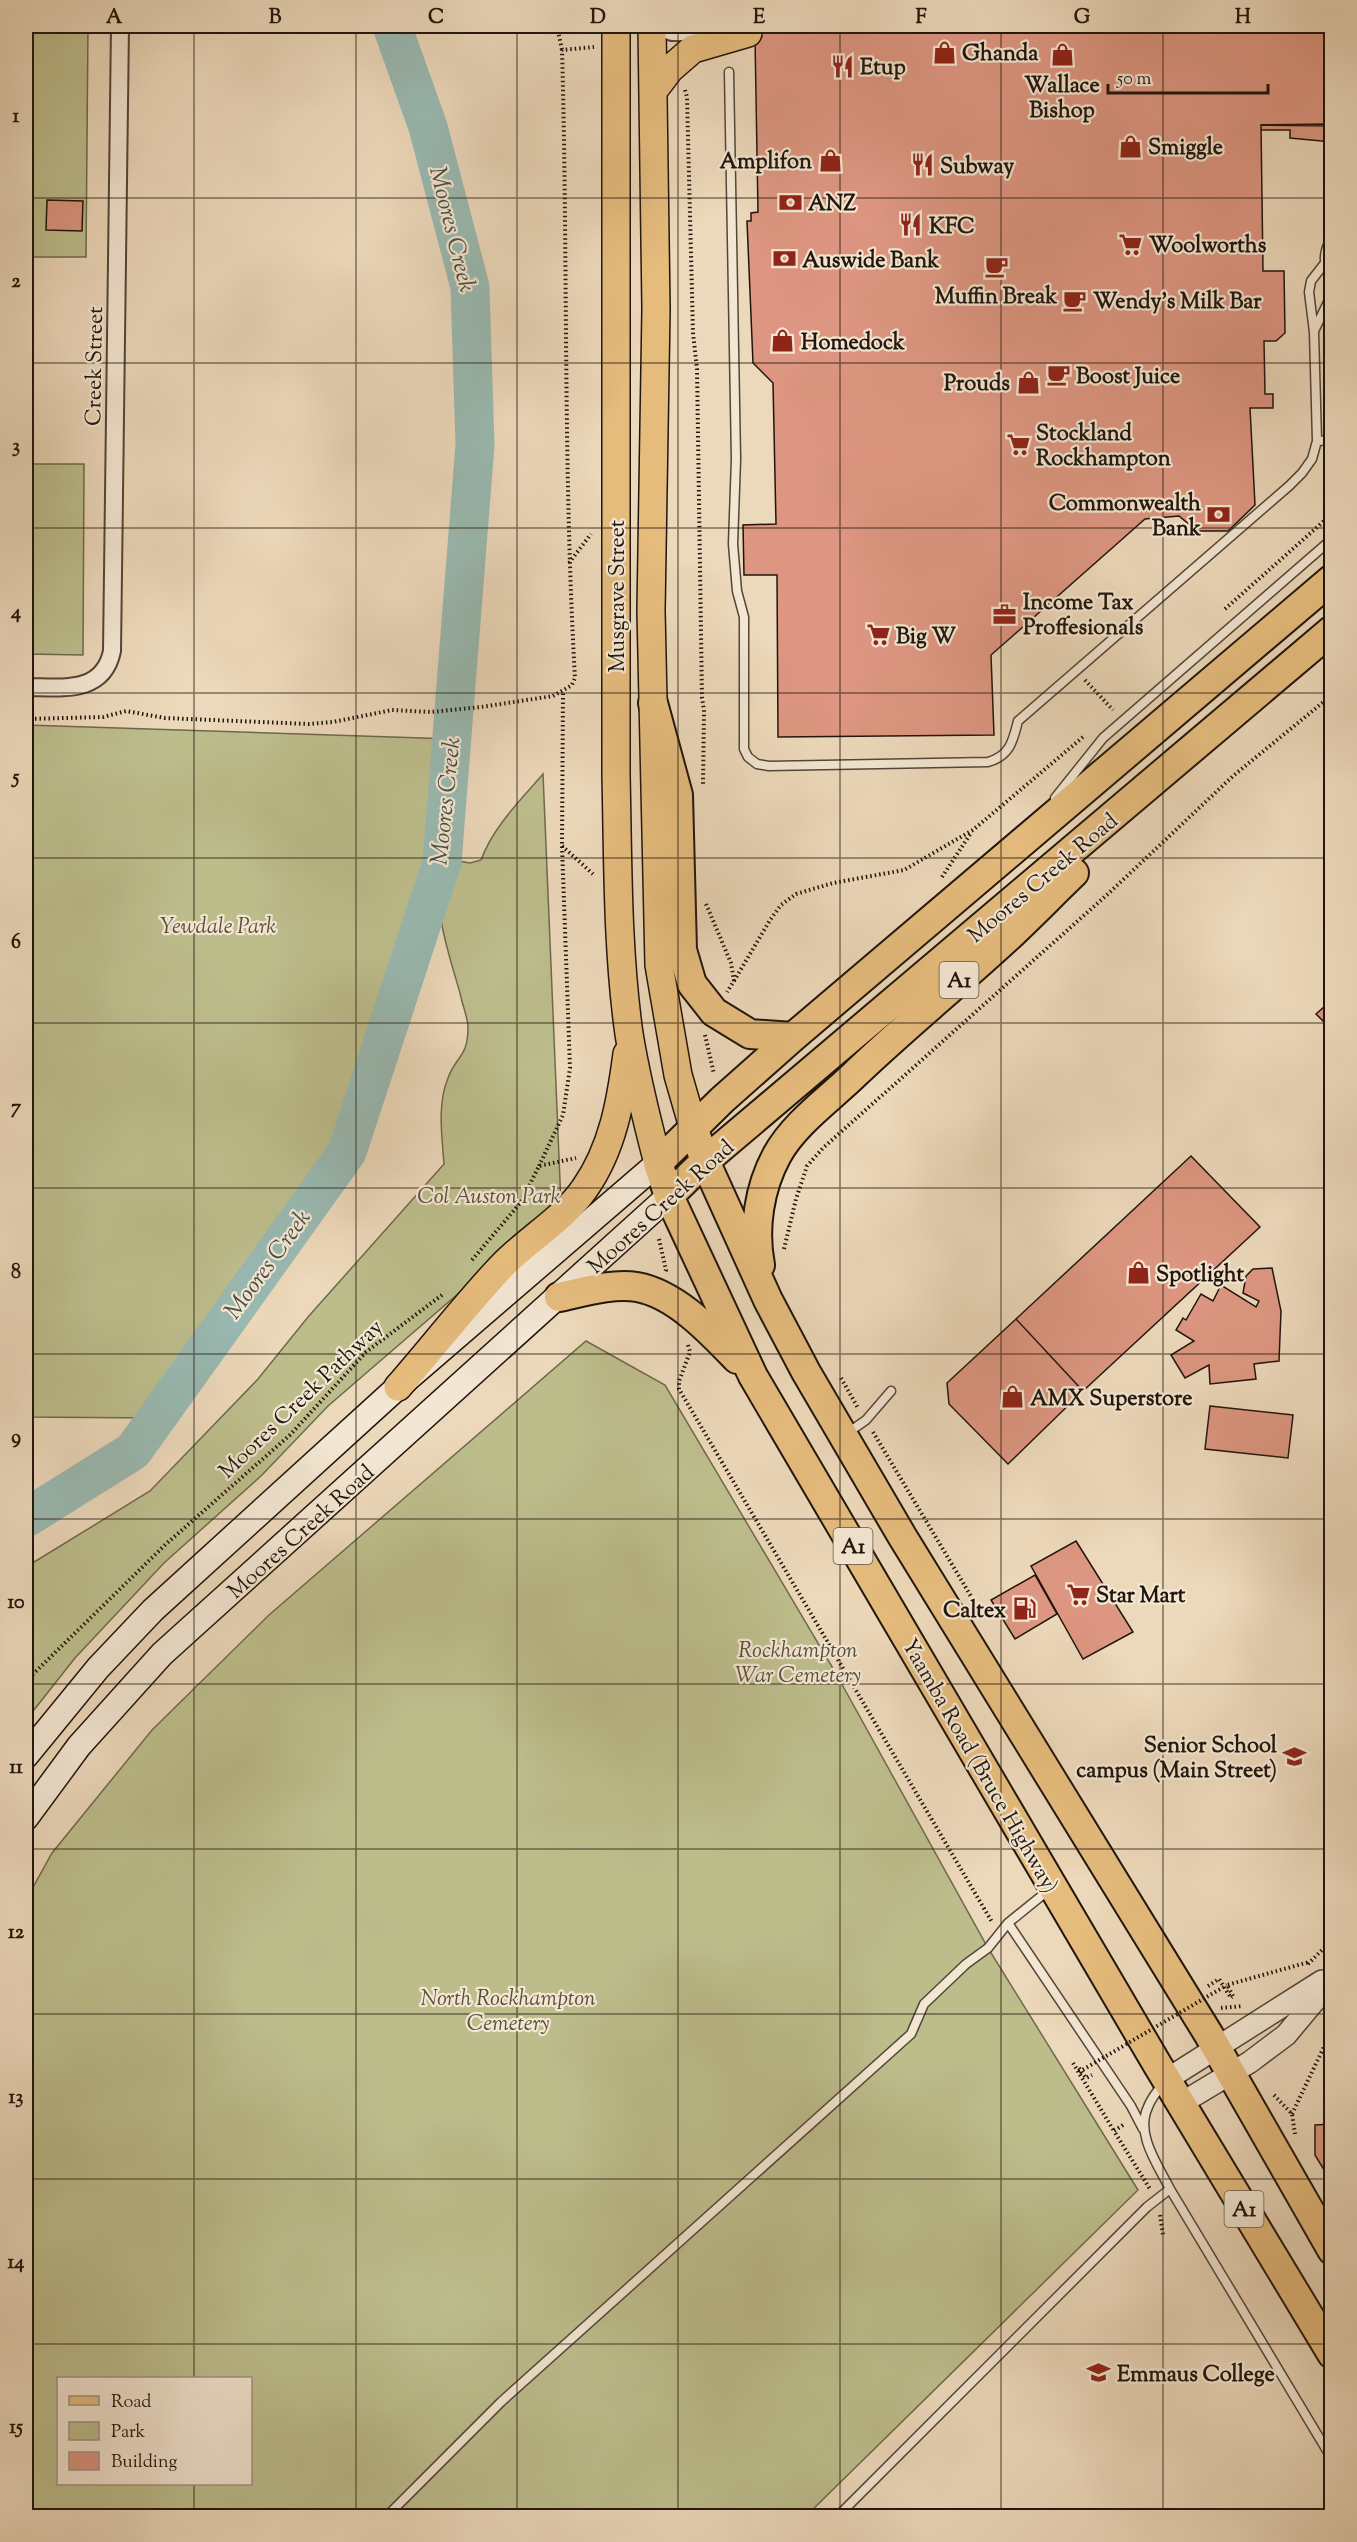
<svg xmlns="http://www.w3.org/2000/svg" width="1357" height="2542" viewBox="0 0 1357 2542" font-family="'Sorts Mill Goudy',serif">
  <rect width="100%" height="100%" fill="#ecd8ba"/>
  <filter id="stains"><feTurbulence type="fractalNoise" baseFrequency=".00333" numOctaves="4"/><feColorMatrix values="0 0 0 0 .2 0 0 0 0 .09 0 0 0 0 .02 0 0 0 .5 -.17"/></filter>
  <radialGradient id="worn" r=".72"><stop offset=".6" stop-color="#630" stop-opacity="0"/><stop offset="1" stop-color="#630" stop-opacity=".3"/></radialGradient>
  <!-- green -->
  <path fill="#bdbd8c" stroke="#6e694c" stroke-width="1.5" fill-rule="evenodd" d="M 26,26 L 88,26 L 86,257 L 26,257 Z
    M 26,464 L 84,464 L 83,655 L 26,654 Z
    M 26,725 L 453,739 L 442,862 L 347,1152 L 156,1418 L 26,1417 Z
    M 543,774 L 561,1205 L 328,1406 L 262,1475 L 164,1563 L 75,1658 L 26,1720 L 26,1567 L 150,1491 L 258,1379 L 308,1317 L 444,1164 C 442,1136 437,1105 448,1078 C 456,1056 468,1057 468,1028 C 468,1018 463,1007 461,997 C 450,955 427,900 447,859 L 470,863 L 481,860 C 493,827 520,801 543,774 Z
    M 586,1341 L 665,1385 L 834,1670 L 988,1948 L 1138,2190 L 806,2516 L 26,2516 L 26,1900 L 52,1853 L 152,1730 L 269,1615 ZM 58,2378 L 250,2378 L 250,2484 L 58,2484 Z"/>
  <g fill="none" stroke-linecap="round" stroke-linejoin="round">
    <!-- river -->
    <path stroke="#99b9b1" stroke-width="39" d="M 26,1518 L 133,1451 L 347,1152 L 442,862 L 475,445 L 470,287 L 428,127 L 392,26"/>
  </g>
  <!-- building -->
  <path fill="#dd9681" stroke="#20150c" stroke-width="1.5" d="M 763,26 L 1332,26 L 1332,126 L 1261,125 L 1263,271 L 1284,271 L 1285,333 L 1276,341 L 1264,341 L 1265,394 L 1273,394 L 1273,408 L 1250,408 L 1255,505 L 1228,531 L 1197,531 L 1179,516 L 1145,519 L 991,655 L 994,735 L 778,737 L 777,575 L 744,575 L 743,525 L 776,524 L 773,383 L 753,363 L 747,221 L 751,221 L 751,213 L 758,212 L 755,38 L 763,30 Z
    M 1332,124 L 1332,142 L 1290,138 L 1290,130 L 1261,130 L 1261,125 Z
    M 47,200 L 83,201 L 82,231 L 46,230 Z
    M 1332,1000 L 1332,1030 L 1316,1014 Z
    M 1191,1156 L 1260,1227 L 1083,1391 L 1016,1319 Z
    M 1272,1268 L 1281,1311 L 1279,1361 L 1254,1364 L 1256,1379 L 1210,1384 L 1209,1365 L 1185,1378 L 1171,1355 L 1194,1341 L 1176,1330 L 1183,1318 L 1186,1320 L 1201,1294 L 1213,1301 L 1221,1285 L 1256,1307 L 1259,1301 L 1243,1293 L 1246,1276 L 1253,1269 Z
    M 1016,1319 L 1083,1391 L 1008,1464 L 949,1404 L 947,1383 Z
    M 1210,1406 L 1293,1415 L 1288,1458 L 1205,1449 Z
    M 1076,1541 L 1133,1632 L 1083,1659 L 1031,1566 Z
    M 1035,1575 L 1057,1614 L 1015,1639 L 991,1600 Z
    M 1332,2124 L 1332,2183 L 1315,2155 L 1315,2125 Z"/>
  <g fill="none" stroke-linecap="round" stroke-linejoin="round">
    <defs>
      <path id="service" d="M 729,72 L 736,459 L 733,544 L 737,591 L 744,617 L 744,749 L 748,757 L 757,764 L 769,766 L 988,762 C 1010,756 1013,741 1018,721 L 1289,486 L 1302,473 L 1312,459 L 1317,441 L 1314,332 L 1309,292 L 1311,281 L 1325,263
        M 1332,238 C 1322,252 1323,266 1332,281
        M 1314,331 L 1332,294
        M 1317,441 L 1332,440
        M 1055,798 L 1103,738 L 1332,539
        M 846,1434 L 866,1420 L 891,1391
        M 1008,1923 L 1131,2106 L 1143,2129
        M 1163,2083 C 1158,2091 1151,2098 1148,2107 C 1135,2134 1158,2165 1170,2189 L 1332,2459
        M 387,2516 L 501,2402 L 911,2034 L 924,2004 L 966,1964 L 988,1948 L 1008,1923 L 1050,1889
        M 838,2516 L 1147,2207 L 1170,2189"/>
      <path id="minor" d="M 655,26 L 672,32 L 723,33
        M 26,687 C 60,687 103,695 112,651 L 120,26"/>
      <path id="tertiary" d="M 1166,2080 L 1322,1981
        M 1180,2104 L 1250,2062 L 1286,2035 L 1332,1980"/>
      <path id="secondary" d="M 26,1756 L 98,1668 L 153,1610 L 398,1387 L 658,1163
        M 26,1818 L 79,1746 L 162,1654 L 669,1196"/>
      <path id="primary" d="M 616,26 L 616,775 C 618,861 617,948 629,1034 C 636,1077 647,1121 658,1163
        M 652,26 L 656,309 L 651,611 L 659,965 L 678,1075 L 693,1127
        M 654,90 L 670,69 L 693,49 L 748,33
        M 398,1387 C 433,1347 466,1304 502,1266 C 528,1239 564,1219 585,1188 C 613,1148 621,1100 627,1054"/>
      <path id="trunk" d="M 1332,579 L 793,1037 L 722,1100 L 658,1163 L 669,1196 L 753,1376 L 1157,2064 L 1332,2354
        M 653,703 L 678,795 L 682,950 L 692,984 L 714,1012 L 750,1034 L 793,1037
        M 693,1127 L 705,1161 L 768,1300 L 806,1372 L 902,1536 L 1209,2035 L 1332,2250
        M 669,1196 L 705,1161 L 1332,630
        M 760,1265 C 753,1229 759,1188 777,1155 C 794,1124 828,1100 853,1076 C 902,1029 955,986 1005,940 C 1029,918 1051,895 1074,873
        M 559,1297 C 583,1292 612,1283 637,1287 C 676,1294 711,1332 737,1359"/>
    </defs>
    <!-- service casing -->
    <use href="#service" stroke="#534638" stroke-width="11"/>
    <!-- minor casing -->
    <use href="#minor" stroke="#534638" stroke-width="20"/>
    <!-- tertiary casing -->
    <use href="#tertiary" stroke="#534638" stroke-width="24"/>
    <!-- secondary casing -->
    <use href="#secondary" stroke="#20150c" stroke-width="27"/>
    <!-- primary casing -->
    <use href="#primary" stroke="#20150c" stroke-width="30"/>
    <!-- trunk casing -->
    <use href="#trunk" stroke="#20150c" stroke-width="32"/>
    <!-- path -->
    <path stroke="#20150c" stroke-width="4" stroke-dasharray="1.5 3" stroke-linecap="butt" d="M 557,26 L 562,50
      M 685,90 L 687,97 L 693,333 L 697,369 L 702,698 L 704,710 L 703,786
      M 569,563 L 591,534
      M 1225,609 L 1332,514
      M 1085,680 L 1113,710
      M 26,719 L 103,717 L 126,711 L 165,718 L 309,724 L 333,722 L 392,710 L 431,712 L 481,707 L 553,696 L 572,685 L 575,678 C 563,469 568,259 562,50 L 594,47
      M 562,846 L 593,874
      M 942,877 L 971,833
      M 706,904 L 731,963 L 734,981 L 727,992
      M 734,981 L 770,920 L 781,905 L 796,894 L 833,883 L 904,870 L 973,830 L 1083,737
      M 705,1035 L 714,1074
      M 539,1166 L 563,1115 L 570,1068 L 562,846 L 563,692
      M 659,1239 L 666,1270 L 665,1272
      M 784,1249 L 796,1199 L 807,1166 L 823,1148 L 1109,893 L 1233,776 L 1332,695
      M 472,1260 L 521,1202 L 539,1166 L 576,1158
      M 688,1345 L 690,1352 L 679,1381 L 679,1389 L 992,1922
      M 841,1378 L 858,1408
      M 873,1432 L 975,1603
      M 26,1681 L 166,1544 L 290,1435 L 366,1352 L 442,1295
      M 1308,1964 L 1332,1940
      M 1208,1986 L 1219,1979 L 1231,1998 L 1232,1997
      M 1233,1996 L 1227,1985 L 1309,1962
      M 1221,2008 L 1243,2006
      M 1073,2063 L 1114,2131
      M 1079,2068 L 1086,2078 L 1092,2075
      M 1274,2095 L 1292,2114 L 1295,2134
      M 1292,2114 L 1332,2030
      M 1123,2125 L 1114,2131 L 1150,2189
      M 1160,2215 L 1163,2235"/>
    <!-- service -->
    <use href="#service" stroke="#f3e6d2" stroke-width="8"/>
    <!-- minor -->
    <use href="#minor" stroke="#f3e6d2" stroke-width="16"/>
    <!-- tertiary -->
    <use href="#tertiary" stroke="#f3e6d2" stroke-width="21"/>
    <!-- secondary -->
    <use href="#secondary" stroke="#f3e6d2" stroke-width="24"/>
    <!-- primary -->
    <use href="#primary" stroke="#e6bc7d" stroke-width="27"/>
    <!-- trunk -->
    <use href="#trunk" stroke="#e6bc7d" stroke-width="28"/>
    <!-- path-bridge -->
    <path stroke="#20150c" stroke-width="4" stroke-dasharray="1.5 3" stroke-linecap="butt" d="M 1079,2072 L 1227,1985"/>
  </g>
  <!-- grid -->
  <path fill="none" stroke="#20150c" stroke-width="1.5" stroke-opacity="0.55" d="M 194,26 L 194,2378M 356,26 L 356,2516M 517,26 L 517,2516M 678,26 L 678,2516M 840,26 L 840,2516M 1001,26 L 1001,2516M 1163,26 L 1163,2516M 26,198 L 1332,198M 26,363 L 1332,363M 26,528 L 1332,528M 26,693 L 1332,693M 26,858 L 1332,858M 26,1023 L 1332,1023M 26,1188 L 1332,1188M 26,1354 L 1332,1354M 26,1519 L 1332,1519M 26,1684 L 1332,1684M 26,1849 L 1332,1849M 26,2014 L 1332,2014M 26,2179 L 1332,2179M 26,2344 L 1332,2344M 194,2484 L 194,2516"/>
  <!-- icons -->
  <defs>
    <symbol id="shop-bare" viewBox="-9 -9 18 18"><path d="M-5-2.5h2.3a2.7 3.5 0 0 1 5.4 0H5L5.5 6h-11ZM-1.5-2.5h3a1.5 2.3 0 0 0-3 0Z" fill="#8f2418" stroke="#f3e6d2" stroke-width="2.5" paint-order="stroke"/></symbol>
    <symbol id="restaurant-bare" viewBox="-9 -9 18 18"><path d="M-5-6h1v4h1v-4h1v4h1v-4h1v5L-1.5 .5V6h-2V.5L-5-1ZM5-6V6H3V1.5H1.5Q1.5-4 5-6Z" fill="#8f2418" stroke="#f3e6d2" stroke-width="2.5" paint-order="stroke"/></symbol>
    <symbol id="bank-bare" viewBox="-9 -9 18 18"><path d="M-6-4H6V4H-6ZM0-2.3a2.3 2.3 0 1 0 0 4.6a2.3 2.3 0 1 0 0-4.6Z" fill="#8f2418" stroke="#f3e6d2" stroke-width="2.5" paint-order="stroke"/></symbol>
    <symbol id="supermarket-bare" viewBox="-9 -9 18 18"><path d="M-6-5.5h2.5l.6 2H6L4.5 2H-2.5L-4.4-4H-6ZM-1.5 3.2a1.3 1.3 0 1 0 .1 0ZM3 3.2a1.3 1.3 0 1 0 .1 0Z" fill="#8f2418" stroke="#f3e6d2" stroke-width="2.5" paint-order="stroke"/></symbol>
    <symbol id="cafe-bare" viewBox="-9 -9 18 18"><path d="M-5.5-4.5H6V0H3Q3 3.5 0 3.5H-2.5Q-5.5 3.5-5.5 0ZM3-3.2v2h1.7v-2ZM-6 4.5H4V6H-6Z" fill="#8f2418" stroke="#f3e6d2" stroke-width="2.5" paint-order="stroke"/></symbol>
    <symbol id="office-bare" viewBox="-9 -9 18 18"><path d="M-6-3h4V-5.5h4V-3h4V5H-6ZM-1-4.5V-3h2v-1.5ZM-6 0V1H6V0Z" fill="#8f2418" stroke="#f3e6d2" stroke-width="2.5" paint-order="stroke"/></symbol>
    <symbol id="fuel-bare" viewBox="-9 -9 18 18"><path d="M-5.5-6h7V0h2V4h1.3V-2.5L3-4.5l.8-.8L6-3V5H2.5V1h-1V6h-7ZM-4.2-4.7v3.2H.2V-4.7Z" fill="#8f2418" stroke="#f3e6d2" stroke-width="2.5" paint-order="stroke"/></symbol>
    <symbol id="school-bare" viewBox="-9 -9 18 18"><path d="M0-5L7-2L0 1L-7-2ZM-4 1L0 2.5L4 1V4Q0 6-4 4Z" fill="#8f2418" stroke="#f3e6d2" stroke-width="2.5" paint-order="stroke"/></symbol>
  </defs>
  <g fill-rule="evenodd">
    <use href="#shop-bare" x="928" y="36" width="33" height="33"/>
    <use href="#shop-bare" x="1046" y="38" width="33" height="33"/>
    <use href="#restaurant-bare" x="826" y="50" width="33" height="33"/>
    <use href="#shop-bare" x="1114" y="130" width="33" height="33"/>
    <use href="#shop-bare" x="814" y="144" width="33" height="33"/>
    <use href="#restaurant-bare" x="906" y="148" width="33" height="33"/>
    <use href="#bank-bare" x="774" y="186" width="33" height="33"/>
    <use href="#restaurant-bare" x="894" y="208" width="33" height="33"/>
    <use href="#supermarket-bare" x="1114" y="228" width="33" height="33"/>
    <use href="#bank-bare" x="768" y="242" width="33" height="33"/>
    <use href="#cafe-bare" x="980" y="250" width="33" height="33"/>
    <use href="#cafe-bare" x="1058" y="284" width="33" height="33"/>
    <use href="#shop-bare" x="766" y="324" width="33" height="33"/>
    <use href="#cafe-bare" x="1042" y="358" width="33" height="33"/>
    <use href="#shop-bare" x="1012" y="366" width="33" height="33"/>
    <use href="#supermarket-bare" x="1002" y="428" width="33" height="33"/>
    <use href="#bank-bare" x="1202" y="498" width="33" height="33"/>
    <use href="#office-bare" x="988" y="598" width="33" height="33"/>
    <use href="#supermarket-bare" x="862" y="618" width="33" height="33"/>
    <use href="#shop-bare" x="1122" y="1256" width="33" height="33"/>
    <use href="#shop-bare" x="996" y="1380" width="33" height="33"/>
    <use href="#supermarket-bare" x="1062" y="1578" width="33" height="33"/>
    <use href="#fuel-bare" x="1008" y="1592" width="33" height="33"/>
    <use href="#school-bare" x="1278" y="1740" width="33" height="33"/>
    <use href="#school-bare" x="1082" y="2356" width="33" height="33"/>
  </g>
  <g text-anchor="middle" stroke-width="4.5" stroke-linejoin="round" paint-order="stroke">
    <!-- shield labels -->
    <g fill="#f3e6d2" stroke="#5f5447" stroke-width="1.5">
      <rect x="939.5" y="962" width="39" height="36" rx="4.5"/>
      <rect x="833.5" y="1528" width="39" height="36" rx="4.5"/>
      <rect x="1224.5" y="2191" width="39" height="36" rx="4.5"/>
    </g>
    <g font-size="21" font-weight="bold" fill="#20150c">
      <text x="959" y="987">A1</text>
      <text x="853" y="1553">A1</text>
      <text x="1244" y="2216">A1</text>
    </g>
    <!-- poi labels -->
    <g font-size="22" font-weight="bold" fill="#20150c" stroke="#f3e6d2" text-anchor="start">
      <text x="962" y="60">Ghanda</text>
      <text x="860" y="74">Etup</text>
      <text x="1062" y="92" text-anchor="middle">Wallace<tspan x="1062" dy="25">Bishop</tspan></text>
      <text x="1148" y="154">Smiggle</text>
      <text x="812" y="168" text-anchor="end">Amplifon</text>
      <text x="940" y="173">Subway</text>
      <text x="808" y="210">ANZ</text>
      <text x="929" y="233">KFC</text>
      <text x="1149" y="252">Woolworths</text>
      <text x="802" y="267">Auswide Bank</text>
      <text x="996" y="303" text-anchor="middle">Muffin Break</text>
      <text x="1093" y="308">Wendy's Milk Bar</text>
      <text x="801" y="349">Homedock</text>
      <text x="1076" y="383">Boost Juice</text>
      <text x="1010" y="390" text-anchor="end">Prouds</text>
      <text x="1036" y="440">Stockland<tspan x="1036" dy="25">Rockhampton</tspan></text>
      <text x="1201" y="510" text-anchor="end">Commonwealth<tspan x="1201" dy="25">Bank</tspan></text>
      <text x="1023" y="609">Income Tax<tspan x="1023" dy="25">Proffesionals</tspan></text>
      <text x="896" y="643">Big W</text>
      <text x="1156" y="1281">Spotlight</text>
      <text x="1030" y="1405">AMX Superstore</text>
      <text x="1096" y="1602">Star Mart</text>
      <text x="1006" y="1617" text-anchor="end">Caltex</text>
      <text x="1277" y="1752" text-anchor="end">Senior School<tspan x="1277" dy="25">campus (Main Street)</tspan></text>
      <text x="1117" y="2381">Emmaus College</text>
    </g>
    <!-- street labels -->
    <g font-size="22" fill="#20150c" stroke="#f3e6d2">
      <text transform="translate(93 366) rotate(-89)" y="8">Creek Street</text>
      <text transform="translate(616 596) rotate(-90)" y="8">Musgrave Street</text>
      <text transform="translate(1042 877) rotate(-40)" y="8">Moores Creek Road</text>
      <text transform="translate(660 1206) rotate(-42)" y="8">Moores Creek Road</text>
      <text transform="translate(300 1398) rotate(-44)" y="8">Moores Creek Pathway</text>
      <text transform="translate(300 1531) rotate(-42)" y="8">Moores Creek Road</text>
      <text transform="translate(981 1765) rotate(60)" y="8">Yaamba Road (Bruce Highway)</text>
    </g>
    <!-- park labels -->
    <g font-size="22" font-style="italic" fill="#575039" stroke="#f3e6d2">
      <text x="218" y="933">Yewdale Park</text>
      <text x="489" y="1203">Col Auston Park</text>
      <text x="798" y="1657">Rockhampton<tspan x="798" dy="25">War Cemetery</tspan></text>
      <text x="508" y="2005">North Rockhampton<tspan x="508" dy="25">Cemetery</tspan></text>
    </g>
    <!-- water labels -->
    <g font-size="24" font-style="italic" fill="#4a4e46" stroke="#f3e6d2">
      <text transform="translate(453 229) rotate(76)" y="8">Moores Creek</text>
      <text transform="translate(445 801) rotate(-84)" y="8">Moores Creek</text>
      <text transform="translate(267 1264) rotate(-54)" y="8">Moores Creek</text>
    </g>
  </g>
  <!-- margin -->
  <rect width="1357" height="2542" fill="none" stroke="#ecd8ba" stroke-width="66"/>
  <!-- legend -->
  <rect x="57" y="2377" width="195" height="108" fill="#f3e6d2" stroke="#9f9283" stroke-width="1.5"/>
  <rect x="69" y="2396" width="30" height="9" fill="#e6bc7d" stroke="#9f9283" stroke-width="1.5"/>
  <text x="111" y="2407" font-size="18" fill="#20150c">Road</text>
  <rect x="69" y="2422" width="30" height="18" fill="#bdbd8c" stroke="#9f9283" stroke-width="1.5"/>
  <text x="111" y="2437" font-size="18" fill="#20150c">Park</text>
  <rect x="69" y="2452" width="30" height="18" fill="#dd9681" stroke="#9f9283" stroke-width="1.5"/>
  <text x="111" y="2467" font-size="18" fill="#20150c">Building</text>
  <!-- scale -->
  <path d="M1108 84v9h160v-9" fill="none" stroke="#20150c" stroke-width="3"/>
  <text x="1117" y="84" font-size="18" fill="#20150c" stroke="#f3e6d2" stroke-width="4.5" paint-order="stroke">50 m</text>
  <rect x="33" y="33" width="1291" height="2476" fill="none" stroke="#20150c" stroke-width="2"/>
  <g font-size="20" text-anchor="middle" font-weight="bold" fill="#20150c">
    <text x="114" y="23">A</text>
    <text x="275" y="23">B</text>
    <text x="436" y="23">C</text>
    <text x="598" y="23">D</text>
    <text x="759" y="23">E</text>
    <text x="921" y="23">F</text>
    <text x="1082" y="23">G</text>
    <text x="1243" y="23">H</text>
    <text x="16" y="122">1</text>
    <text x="16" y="287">2</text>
    <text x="16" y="452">3</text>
    <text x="16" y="618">4</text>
    <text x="16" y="783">5</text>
    <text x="16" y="948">6</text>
    <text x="16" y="1113">7</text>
    <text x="16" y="1278">8</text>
    <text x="16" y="1443">9</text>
    <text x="16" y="1608">10</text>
    <text x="16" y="1773">11</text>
    <text x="16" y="1938">12</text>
    <text x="16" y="2103">13</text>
    <text x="16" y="2268">14</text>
    <text x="16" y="2433">15</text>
  </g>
  <rect width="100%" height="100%" filter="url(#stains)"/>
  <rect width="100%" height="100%" fill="url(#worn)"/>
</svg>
